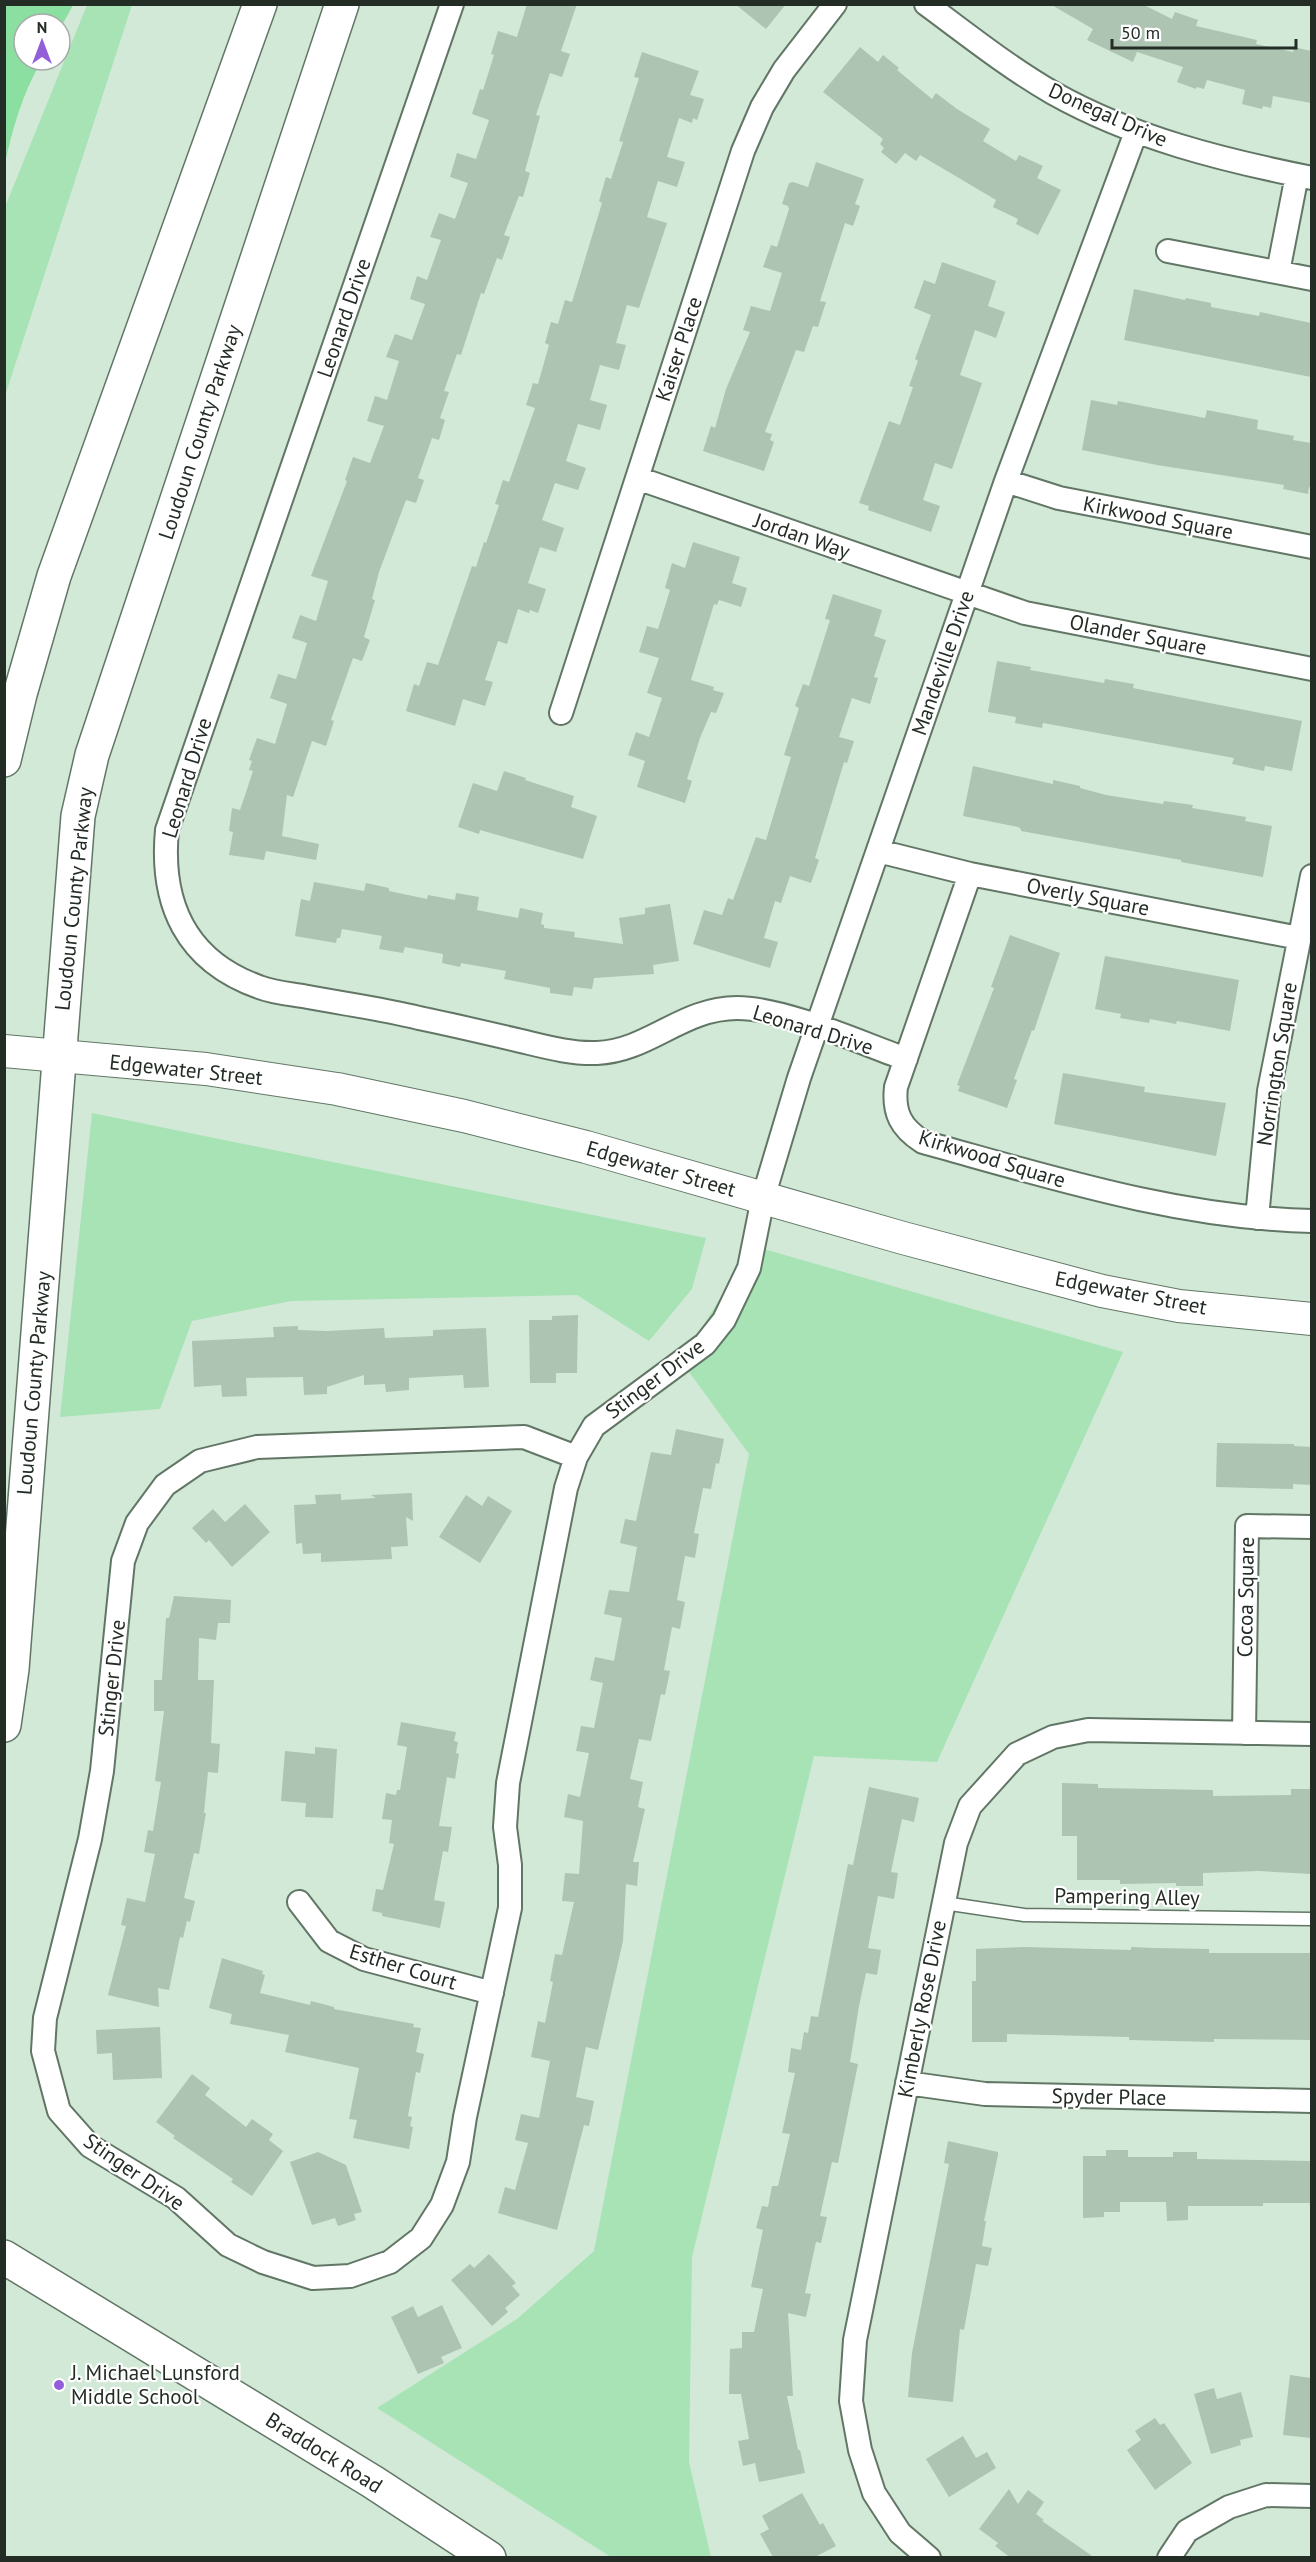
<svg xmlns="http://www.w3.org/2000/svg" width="1316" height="2562" viewBox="0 0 1316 2562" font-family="'PT Sans',sans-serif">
  <rect width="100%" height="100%" fill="#d2e9d7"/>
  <!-- green -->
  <path fill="#a8e3b5" d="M 87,5 L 132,5 L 5,396 L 5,207 Z
    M 92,1113 L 706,1238 L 692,1289 L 649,1341 L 577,1295 L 291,1301 L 192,1321 L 160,1409 L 60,1417 Z
    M 753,1246 L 1123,1352 L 937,1762 L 814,1756 L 692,2257 L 689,2462 L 711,2557 L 611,2557 L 377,2408 L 517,2319 L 594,2251 L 749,1454 L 681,1361 Z"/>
  <!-- water -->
  <path fill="#8bdfa0" d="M 5,4 L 73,5 L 60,29 L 60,24 L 24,24 L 24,60 L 42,60 C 23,92 13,127 5,163 Z"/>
  <!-- building -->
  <path fill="#aec4b2" d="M 527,4 L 577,4 L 561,51 L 570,54 L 562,77 L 550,73 L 536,115 L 540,116 L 525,171 L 530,173 L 523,197 L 519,196 L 504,235 L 510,237 L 502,260 L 497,258 L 484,294 L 481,293 L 461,355 L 457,354 L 444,391 L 449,392 L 440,418 L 445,420 L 439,440 L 432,438 L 418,478 L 424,480 L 416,503 L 406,500 L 379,572 L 372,599 L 375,600 L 364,637 L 370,640 L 362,661 L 353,658 L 331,720 L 334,721 L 326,746 L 312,741 L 293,797 L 287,795 L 282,836 L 319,844 L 316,860 L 266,851 L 264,860 L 229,855 L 233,832 L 229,831 L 232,808 L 240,810 L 253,771 L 249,770 L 252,761 L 249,760 L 257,738 L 275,744 L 287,704 L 270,698 L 278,674 L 296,679 L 307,643 L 292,638 L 300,615 L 316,621 L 328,581 L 311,576 L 347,481 L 345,480 L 353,457 L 370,463 L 384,426 L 367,421 L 375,396 L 387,400 L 399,361 L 386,357 L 395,334 L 412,340 L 425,304 L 410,299 L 417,276 L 427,280 L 441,240 L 430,237 L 439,213 L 455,219 L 468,183 L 450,177 L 457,153 L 476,159 L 489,120 L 472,114 L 480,89 L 483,90 L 494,55 L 491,54 L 498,31 L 517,37 Z
    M 735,4 L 786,4 L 766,29 Z
    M 1050,4 L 1142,4 L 1172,19 L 1175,12 L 1198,20 L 1196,26 L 1257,40 L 1256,44 L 1293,52 L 1294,47 L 1311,51 L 1311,103 L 1273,96 L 1271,108 L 1263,106 L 1262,109 L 1242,104 L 1245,90 L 1207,80 L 1204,89 L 1197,87 L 1196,89 L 1177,82 L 1183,67 L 1137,52 L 1133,62 L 1087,40 L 1093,29 Z
    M 860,47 L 878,62 L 883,55 L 899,68 L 897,70 L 932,99 L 936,93 L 957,109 L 990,129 L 983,141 L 1016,161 L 1019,155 L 1043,166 L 1037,178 L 1061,190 L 1038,235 L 1016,224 L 1018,219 L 993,207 L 996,200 L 920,155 L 916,161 L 905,153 L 896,164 L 881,152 L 884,148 L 880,144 L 883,139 L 823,92 Z
    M 642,52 L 699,71 L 690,95 L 704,99 L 697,120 L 693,118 L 692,123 L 679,118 L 667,157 L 685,162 L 677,187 L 658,181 L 647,217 L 667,223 L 639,308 L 627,305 L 616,343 L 626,345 L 619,370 L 600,365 L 590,400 L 607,405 L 600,430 L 578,424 L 566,461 L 586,468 L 578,490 L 555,483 L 542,520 L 564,528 L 556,552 L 540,547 L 528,583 L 546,589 L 538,613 L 530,610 L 529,613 L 518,609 L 507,644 L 498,641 L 485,680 L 493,682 L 485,706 L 463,699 L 455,726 L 406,711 L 414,684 L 419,686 L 427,662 L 438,665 L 472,566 L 476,567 L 484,542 L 486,543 L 499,505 L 495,504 L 503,480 L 509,482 L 535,408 L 526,405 L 533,383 L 538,384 L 549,345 L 545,343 L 551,322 L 558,324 L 565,300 L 572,302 L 602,203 L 599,201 L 606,177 L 611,179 L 623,142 L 619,141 L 639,78 L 634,77 Z
    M 816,162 L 864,179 L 855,204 L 860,206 L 853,226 L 845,223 L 820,301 L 826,302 L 818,327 L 813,326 L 804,352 L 796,350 L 765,432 L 772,434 L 770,440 L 774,442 L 764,471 L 703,451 L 711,426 L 715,428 L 726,389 L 750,332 L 743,330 L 751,306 L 770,311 L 782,273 L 763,267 L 771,245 L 777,247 L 789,209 L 788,206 L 782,204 L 789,183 L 793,182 L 808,187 Z
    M 942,262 L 996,281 L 988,306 L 1005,312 L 996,338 L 975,330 L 960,375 L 982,383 L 952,469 L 935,463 L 923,500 L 940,506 L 931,532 L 868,510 L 869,506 L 859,503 L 889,421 L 900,425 L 913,387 L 909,386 L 918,361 L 915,359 L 931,315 L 914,308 L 924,280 L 935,284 Z
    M 1134,289 L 1185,300 L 1186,298 L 1211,303 L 1211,307 L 1259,316 L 1260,312 L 1311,323 L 1311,377 L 1124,340 Z
    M 1091,400 L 1117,405 L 1118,401 L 1205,418 L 1207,410 L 1258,420 L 1257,429 L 1294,436 L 1293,440 L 1311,443 L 1311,488 L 1309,487 L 1308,494 L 1283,489 L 1284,485 L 1157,465 L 1082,450 Z
    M 693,542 L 740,557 L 732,583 L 747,588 L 741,607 L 719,600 L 717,605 L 714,604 L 691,680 L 714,687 L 713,690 L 724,693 L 716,713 L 711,712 L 700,738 L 687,779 L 692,781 L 685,803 L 637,787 L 645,761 L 628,755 L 636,732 L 649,737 L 662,698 L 647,693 L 659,658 L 639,652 L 647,626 L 658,629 L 670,590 L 665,588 L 672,563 L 685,568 Z
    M 833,594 L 882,610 L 874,636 L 886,640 L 874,677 L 878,678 L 870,704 L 852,698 L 839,737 L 854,741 L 847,763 L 844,762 L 832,802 L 815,858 L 819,860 L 811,883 L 790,876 L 781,903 L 775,901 L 764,938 L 778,942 L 770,968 L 693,944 L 704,910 L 722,915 L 728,898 L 733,900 L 756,837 L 766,840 L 791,757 L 784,755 L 799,708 L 795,706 L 803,684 L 809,686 L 830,620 L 825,619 Z
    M 997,661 L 1031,667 L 1030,670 L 1104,683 L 1105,679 L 1134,684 L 1133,688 L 1302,721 L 1292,771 L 1265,766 L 1264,771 L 1232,764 L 1234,758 L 1043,723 L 1042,728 L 1015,723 L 1016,717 L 988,712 Z
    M 973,766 L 1053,784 L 1053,780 L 1080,786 L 1080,788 L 1106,795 L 1163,804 L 1164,801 L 1193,805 L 1192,808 L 1246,817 L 1245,821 L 1272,826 L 1263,877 L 1181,862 L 1181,860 L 1021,831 L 1021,829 L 1018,827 L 963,816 Z
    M 504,771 L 526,778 L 525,780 L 574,796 L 571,807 L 597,816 L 583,859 L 480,830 L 479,834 L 458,827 L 473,783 L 497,791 Z
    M 314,882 L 364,891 L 366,883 L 389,888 L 389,891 L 427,899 L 428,895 L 455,900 L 456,893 L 479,897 L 477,910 L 518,918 L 520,908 L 543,913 L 541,924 L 544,925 L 544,928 L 575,932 L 574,937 L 623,944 L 619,918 L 645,914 L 645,908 L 670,904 L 679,961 L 653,965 L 654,974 L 594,978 L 592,989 L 574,987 L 572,996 L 550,993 L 550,988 L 504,979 L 506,971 L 461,963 L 460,967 L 442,963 L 443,954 L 405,947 L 403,953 L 379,949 L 382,936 L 342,929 L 340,938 L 337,938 L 336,943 L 295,936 L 301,899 L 310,901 Z
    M 1010,935 L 1060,953 L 1034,1031 L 1032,1030 L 1014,1079 L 1017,1080 L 1007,1108 L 958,1091 L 960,1086 L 957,1085 L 994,988 L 991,987 Z
    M 1105,956 L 1239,980 L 1230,1031 L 1177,1021 L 1176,1024 L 1150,1019 L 1149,1023 L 1120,1018 L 1121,1014 L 1095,1009 Z
    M 1063,1073 L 1145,1087 L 1144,1092 L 1226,1103 L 1216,1156 L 1054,1124 Z
    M 578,1315 L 577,1373 L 556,1373 L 556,1383 L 530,1383 L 529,1320 L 552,1320 L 552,1316 Z
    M 298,1326 L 298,1330 L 327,1331 L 384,1328 L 385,1338 L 433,1336 L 433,1330 L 486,1328 L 489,1387 L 464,1388 L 463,1375 L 409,1378 L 409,1390 L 386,1392 L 385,1384 L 364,1385 L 364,1375 L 327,1387 L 327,1394 L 304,1395 L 303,1377 L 246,1378 L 247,1396 L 222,1397 L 221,1385 L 194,1387 L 192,1341 L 274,1337 L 273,1327 Z
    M 676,1429 L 724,1439 L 719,1464 L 716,1463 L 711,1489 L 703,1488 L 694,1533 L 699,1534 L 695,1558 L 685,1556 L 677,1600 L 685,1602 L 680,1629 L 672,1627 L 664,1670 L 670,1671 L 665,1695 L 661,1694 L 651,1741 L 639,1739 L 630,1779 L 643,1782 L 638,1807 L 645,1809 L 633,1862 L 639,1862 L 637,1886 L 626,1884 L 623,1941 L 598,2050 L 586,2047 L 576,2097 L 594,2101 L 589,2126 L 584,2125 L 557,2230 L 498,2213 L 505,2187 L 515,2190 L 528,2143 L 515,2140 L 521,2114 L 539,2118 L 550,2061 L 531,2057 L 538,2021 L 545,2023 L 553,1982 L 550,1981 L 555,1954 L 562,1955 L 574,1902 L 562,1901 L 565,1873 L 579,1874 L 583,1821 L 564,1817 L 568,1794 L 580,1797 L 589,1753 L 576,1751 L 581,1726 L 594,1728 L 603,1683 L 590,1680 L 595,1657 L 614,1661 L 622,1618 L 604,1614 L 609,1590 L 629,1592 L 637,1547 L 620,1543 L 625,1519 L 636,1521 L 651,1452 L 671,1455 Z
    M 1217,1443 L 1294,1444 L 1294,1446 L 1311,1447 L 1311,1485 L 1293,1484 L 1293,1489 L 1216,1487 Z
    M 412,1493 L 413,1521 L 406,1517 L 408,1546 L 391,1547 L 392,1559 L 321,1562 L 321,1553 L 303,1554 L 302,1543 L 296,1544 L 294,1505 L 316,1504 L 315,1495 L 341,1494 L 341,1500 L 376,1498 L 371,1495 Z
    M 466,1495 L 482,1506 L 488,1496 L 512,1511 L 480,1563 L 439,1537 Z
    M 245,1504 L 270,1532 L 232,1567 L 209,1540 L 206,1543 L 192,1528 L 213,1509 L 225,1522 Z
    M 174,1596 L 231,1600 L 230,1623 L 218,1623 L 216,1640 L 199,1638 L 198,1680 L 214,1680 L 211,1743 L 220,1744 L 218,1773 L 208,1772 L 204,1813 L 206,1813 L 199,1854 L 194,1853 L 184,1898 L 195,1901 L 190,1922 L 187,1921 L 183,1938 L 180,1937 L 169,1990 L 158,1988 L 159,2007 L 108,1995 L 126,1926 L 121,1925 L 127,1898 L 145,1902 L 155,1854 L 144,1852 L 148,1830 L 153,1831 L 161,1782 L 155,1781 L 164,1711 L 154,1711 L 154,1680 L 162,1680 L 166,1618 L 169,1618 Z
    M 401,1722 L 456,1732 L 454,1741 L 458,1742 L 456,1753 L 459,1754 L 455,1779 L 447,1777 L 439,1826 L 452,1827 L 448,1852 L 443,1851 L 434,1900 L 445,1902 L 440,1928 L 382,1916 L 382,1913 L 372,1911 L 376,1889 L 383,1890 L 394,1844 L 389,1843 L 392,1820 L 382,1819 L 386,1793 L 396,1795 L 397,1790 L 400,1790 L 407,1747 L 397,1745 Z
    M 315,1747 L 337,1749 L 333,1818 L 305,1817 L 306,1803 L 281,1801 L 285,1751 L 315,1754 Z
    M 1062,1783 L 1098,1784 L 1098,1788 L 1213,1790 L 1213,1796 L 1291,1795 L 1291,1789 L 1311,1789 L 1311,1874 L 1259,1871 L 1203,1873 L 1203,1886 L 1176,1886 L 1176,1883 L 1120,1884 L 1120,1880 L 1077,1880 L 1077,1836 L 1062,1836 Z
    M 869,1787 L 919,1798 L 914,1822 L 902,1819 L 891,1872 L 898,1873 L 894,1899 L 878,1896 L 868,1948 L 881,1950 L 877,1975 L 866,1973 L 859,2006 L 850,2062 L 858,2064 L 838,2163 L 832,2162 L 820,2216 L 827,2217 L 821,2243 L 816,2242 L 805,2293 L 811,2294 L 806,2317 L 788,2313 L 793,2396 L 787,2396 L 798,2450 L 800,2450 L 805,2473 L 759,2482 L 755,2463 L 743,2466 L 738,2441 L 749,2439 L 741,2394 L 729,2394 L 730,2349 L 742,2348 L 742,2332 L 754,2332 L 763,2289 L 751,2287 L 763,2230 L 756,2228 L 762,2206 L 768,2207 L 772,2186 L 778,2186 L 790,2134 L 782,2133 L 795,2073 L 788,2072 L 791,2048 L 801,2050 L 804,2032 L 808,2033 L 811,2016 L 818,2017 L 848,1864 L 853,1865 Z
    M 1025,1947 L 1131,1950 L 1131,1947 L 1155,1948 L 1209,1949 L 1209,1953 L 1311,1953 L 1311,2040 L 1214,2039 L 1214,2042 L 1129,2040 L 1129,2037 L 1007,2034 L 1007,2042 L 972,2042 L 972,1981 L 976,1981 L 976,1949 Z
    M 222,1958 L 263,1971 L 262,1974 L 265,1975 L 260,1993 L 310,2005 L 311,2001 L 334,2007 L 334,2009 L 414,2024 L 413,2027 L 421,2028 L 416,2052 L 424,2054 L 420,2073 L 416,2072 L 408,2116 L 412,2117 L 410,2126 L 413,2127 L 409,2149 L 353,2138 L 357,2120 L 349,2119 L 359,2068 L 285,2052 L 289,2035 L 230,2024 L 232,2014 L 209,2008 Z
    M 160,2027 L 162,2078 L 113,2080 L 112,2053 L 97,2054 L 96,2030 Z
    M 192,2074 L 210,2088 L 205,2095 L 246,2127 L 252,2119 L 273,2134 L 269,2140 L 283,2151 L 252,2196 L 231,2182 L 233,2179 L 173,2138 L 175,2136 L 156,2122 Z
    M 948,2141 L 998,2152 L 998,2155 L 984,2221 L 986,2221 L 982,2246 L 992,2248 L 988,2266 L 976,2264 L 964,2330 L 960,2329 L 953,2402 L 908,2397 L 912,2353 L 949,2164 L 944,2163 Z
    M 1106,2150 L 1128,2150 L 1128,2157 L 1173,2157 L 1173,2152 L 1197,2152 L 1197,2159 L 1311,2161 L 1311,2203 L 1263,2203 L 1263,2206 L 1188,2206 L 1188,2220 L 1167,2221 L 1166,2202 L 1120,2202 L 1120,2212 L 1104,2212 L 1104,2217 L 1083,2218 L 1083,2156 L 1106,2156 Z
    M 318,2152 L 346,2165 L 362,2212 L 354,2214 L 356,2220 L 338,2226 L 335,2218 L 312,2225 L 290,2162 Z
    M 489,2254 L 516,2283 L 512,2286 L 520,2295 L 505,2308 L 508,2312 L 492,2326 L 451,2280 L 470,2264 L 474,2268 Z
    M 442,2305 L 462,2348 L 441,2357 L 444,2363 L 418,2374 L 391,2317 L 413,2306 L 418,2317 Z
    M 1290,2375 L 1311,2378 L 1311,2438 L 1283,2435 Z
    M 1214,2388 L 1217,2399 L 1241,2392 L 1253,2437 L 1240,2440 L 1241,2445 L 1211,2454 L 1194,2394 Z
    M 1155,2418 L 1160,2425 L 1164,2423 L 1192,2463 L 1155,2490 L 1127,2450 L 1141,2440 L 1135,2431 Z
    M 963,2436 L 976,2458 L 987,2452 L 996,2468 L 949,2497 L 926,2459 Z
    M 1009,2489 L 1018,2504 L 1028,2490 L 1044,2502 L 1036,2514 L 1044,2520 L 1042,2521 L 1095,2558 L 1011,2558 L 995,2546 L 998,2543 L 979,2529 Z
    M 802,2493 L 820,2525 L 823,2523 L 836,2546 L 815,2557 L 773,2557 L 760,2534 L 769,2529 L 762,2516 Z"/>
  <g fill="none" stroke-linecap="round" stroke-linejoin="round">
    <defs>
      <path id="lane" d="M 944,1903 L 1024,1915 L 1312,1919"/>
      <path id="street" d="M 452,4 L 167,830 C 160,904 186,961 259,987 C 274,993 292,994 308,997 C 345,1004 383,1009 419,1018 C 453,1025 487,1033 521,1041 C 546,1047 571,1054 597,1053 C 649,1051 682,1008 737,1008 C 784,1008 861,1043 906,1059
        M 926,4 C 968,35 1008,67 1053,93 C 1133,138 1222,160 1312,178
        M 1168,251 L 1312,279
        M 1278,272 L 1297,175
        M 637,478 L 1025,613 L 1312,669
        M 1006,481 L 1059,498 L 1312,547
        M 561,713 L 743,151 L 762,107 L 784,70 L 835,4
        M 878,851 L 970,874 L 1299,938
        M 970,874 L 896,1087 C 893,1113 901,1128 923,1142 C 1050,1177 1178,1218 1312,1221
        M 1257,1218 L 1269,1091 L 1312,876
        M 576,1457 L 524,1437 L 257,1447 L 200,1461 L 165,1485 L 137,1523 L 123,1561 L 102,1771 L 90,1839 L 45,2018 L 43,2051 L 59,2111 L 90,2146 L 176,2198 L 228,2245 L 263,2262 L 313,2278 L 350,2276 L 390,2262 L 421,2238 L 442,2205 L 458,2162 L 465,2117 L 510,1908 L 510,1865 L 505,1827 L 508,1783 L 566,1488 L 576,1457 L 594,1426 L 705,1344 L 724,1320 L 749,1268 L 763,1198 L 799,1078 L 1006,481 L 1136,132
        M 1244,1733 L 1247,1526 L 1312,1527
        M 299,1902 L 329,1941 L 364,1959 L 492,1993
        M 907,2083 L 985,2094 L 1312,2101
        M 929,2558 L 900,2533 L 874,2493 L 860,2450 L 851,2401 L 855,2340 L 956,1843 L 970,1806 L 1017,1754 L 1053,1737 L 1088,1730 L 1312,1734
        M 1169,2558 L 1187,2531 L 1229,2507 L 1266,2495 L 1312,2496"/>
      <path id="secondary" d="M 4,1051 L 206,1069 L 337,1089 L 464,1116 L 586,1147 L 903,1238 L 1102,1291 L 1179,1306 L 1312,1319"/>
      <path id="primary" d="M 4,760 L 20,694 L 54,576 L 260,4
        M 4,1725 L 12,1669 L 78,816 L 92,755 L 342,4
        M 4,2257 L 373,2482 L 489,2558"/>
    </defs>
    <!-- lane casing -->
    <use href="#lane" stroke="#627666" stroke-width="15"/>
    <!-- street casing -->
    <use href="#street" stroke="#627666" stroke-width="26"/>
    <!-- secondary casing -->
    <use href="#secondary" stroke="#627666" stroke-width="34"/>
    <!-- primary casing -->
    <use href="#primary" stroke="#627666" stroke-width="36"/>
    <!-- lane -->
    <use href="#lane" stroke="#fff" stroke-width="12"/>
    <!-- street -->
    <use href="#street" stroke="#fff" stroke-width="22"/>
    <!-- secondary -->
    <use href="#secondary" stroke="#fff" stroke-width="32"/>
    <!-- primary -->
    <use href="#primary" stroke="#fff" stroke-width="33"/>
  </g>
  <!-- markers -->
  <circle fill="#935fd8" stroke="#fff" stroke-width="2" cx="59" cy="2385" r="6"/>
  <g text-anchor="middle" stroke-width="4.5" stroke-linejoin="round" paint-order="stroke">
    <!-- street labels -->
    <g font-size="21" fill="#232c25" stroke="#fff">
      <text transform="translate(1108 115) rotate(24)" y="7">Donegal Drive</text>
      <text transform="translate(344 318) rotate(-71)" y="7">Leonard Drive</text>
      <text transform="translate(679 349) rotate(-72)" y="7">Kaiser Place</text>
      <text transform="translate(200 432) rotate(-72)" y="7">Loudoun County Parkway</text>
      <text transform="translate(1158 518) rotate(11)" y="7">Kirkwood Square</text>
      <text transform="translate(802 536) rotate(19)" y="7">Jordan Way</text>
      <text transform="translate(1138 635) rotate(11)" y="7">Olander Square</text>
      <text transform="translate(943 663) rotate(-71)" y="7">Mandeville Drive</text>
      <text transform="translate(187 778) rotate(-73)" y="7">Leonard Drive</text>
      <text transform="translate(1088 897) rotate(11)" y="7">Overly Square</text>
      <text transform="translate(74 899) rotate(-84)" y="7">Loudoun County Parkway</text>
      <text transform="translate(813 1030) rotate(17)" y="7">Leonard Drive</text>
      <text transform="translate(1277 1064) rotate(-81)" y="7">Norrington Square</text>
      <text transform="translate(186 1070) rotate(6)" y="7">Edgewater Street</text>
      <text transform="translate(992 1159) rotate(17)" y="7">Kirkwood Square</text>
      <text transform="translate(661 1169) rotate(16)" y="7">Edgewater Street</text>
      <text transform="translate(1131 1293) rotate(11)" y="7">Edgewater Street</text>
      <text transform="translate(655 1379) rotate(-37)" y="7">Stinger Drive</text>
      <text transform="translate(34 1383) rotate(-85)" y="7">Loudoun County Parkway</text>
      <text transform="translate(1246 1597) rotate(-89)" y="7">Cocoa Square</text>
      <text transform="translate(112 1678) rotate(-84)" y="7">Stinger Drive</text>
      <text transform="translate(1127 1897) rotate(1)" y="7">Pampering Alley</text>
      <text transform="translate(403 1967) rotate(17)" y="7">Esther Court</text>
      <text transform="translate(922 2009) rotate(-79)" y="7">Kimberly Rose Drive</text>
      <text transform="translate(1109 2097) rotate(1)" y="7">Spyder Place</text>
      <text transform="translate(134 2172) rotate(35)" y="7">Stinger Drive</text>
      <text transform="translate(324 2453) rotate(32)" y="7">Braddock Road</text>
    </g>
    <!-- poi labels -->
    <g font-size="21" fill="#232c25" stroke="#fff" text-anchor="start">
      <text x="71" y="2380">J. Michael Lunsford<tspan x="71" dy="24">Middle School</tspan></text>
    </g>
  </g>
  <!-- border -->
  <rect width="1316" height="2562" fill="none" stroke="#232c25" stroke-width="12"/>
  <!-- north arrow -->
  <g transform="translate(42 42)"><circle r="28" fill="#ffffff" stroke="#a7aba8" stroke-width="1.5"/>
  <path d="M0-4.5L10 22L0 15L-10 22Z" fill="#935fd8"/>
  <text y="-9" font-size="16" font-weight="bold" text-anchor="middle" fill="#232c25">N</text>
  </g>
  <!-- scale -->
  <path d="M1112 39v9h184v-9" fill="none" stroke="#232c25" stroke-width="3"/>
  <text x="1121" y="39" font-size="18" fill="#232c25" stroke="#ffffff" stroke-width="4.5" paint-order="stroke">50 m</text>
</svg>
